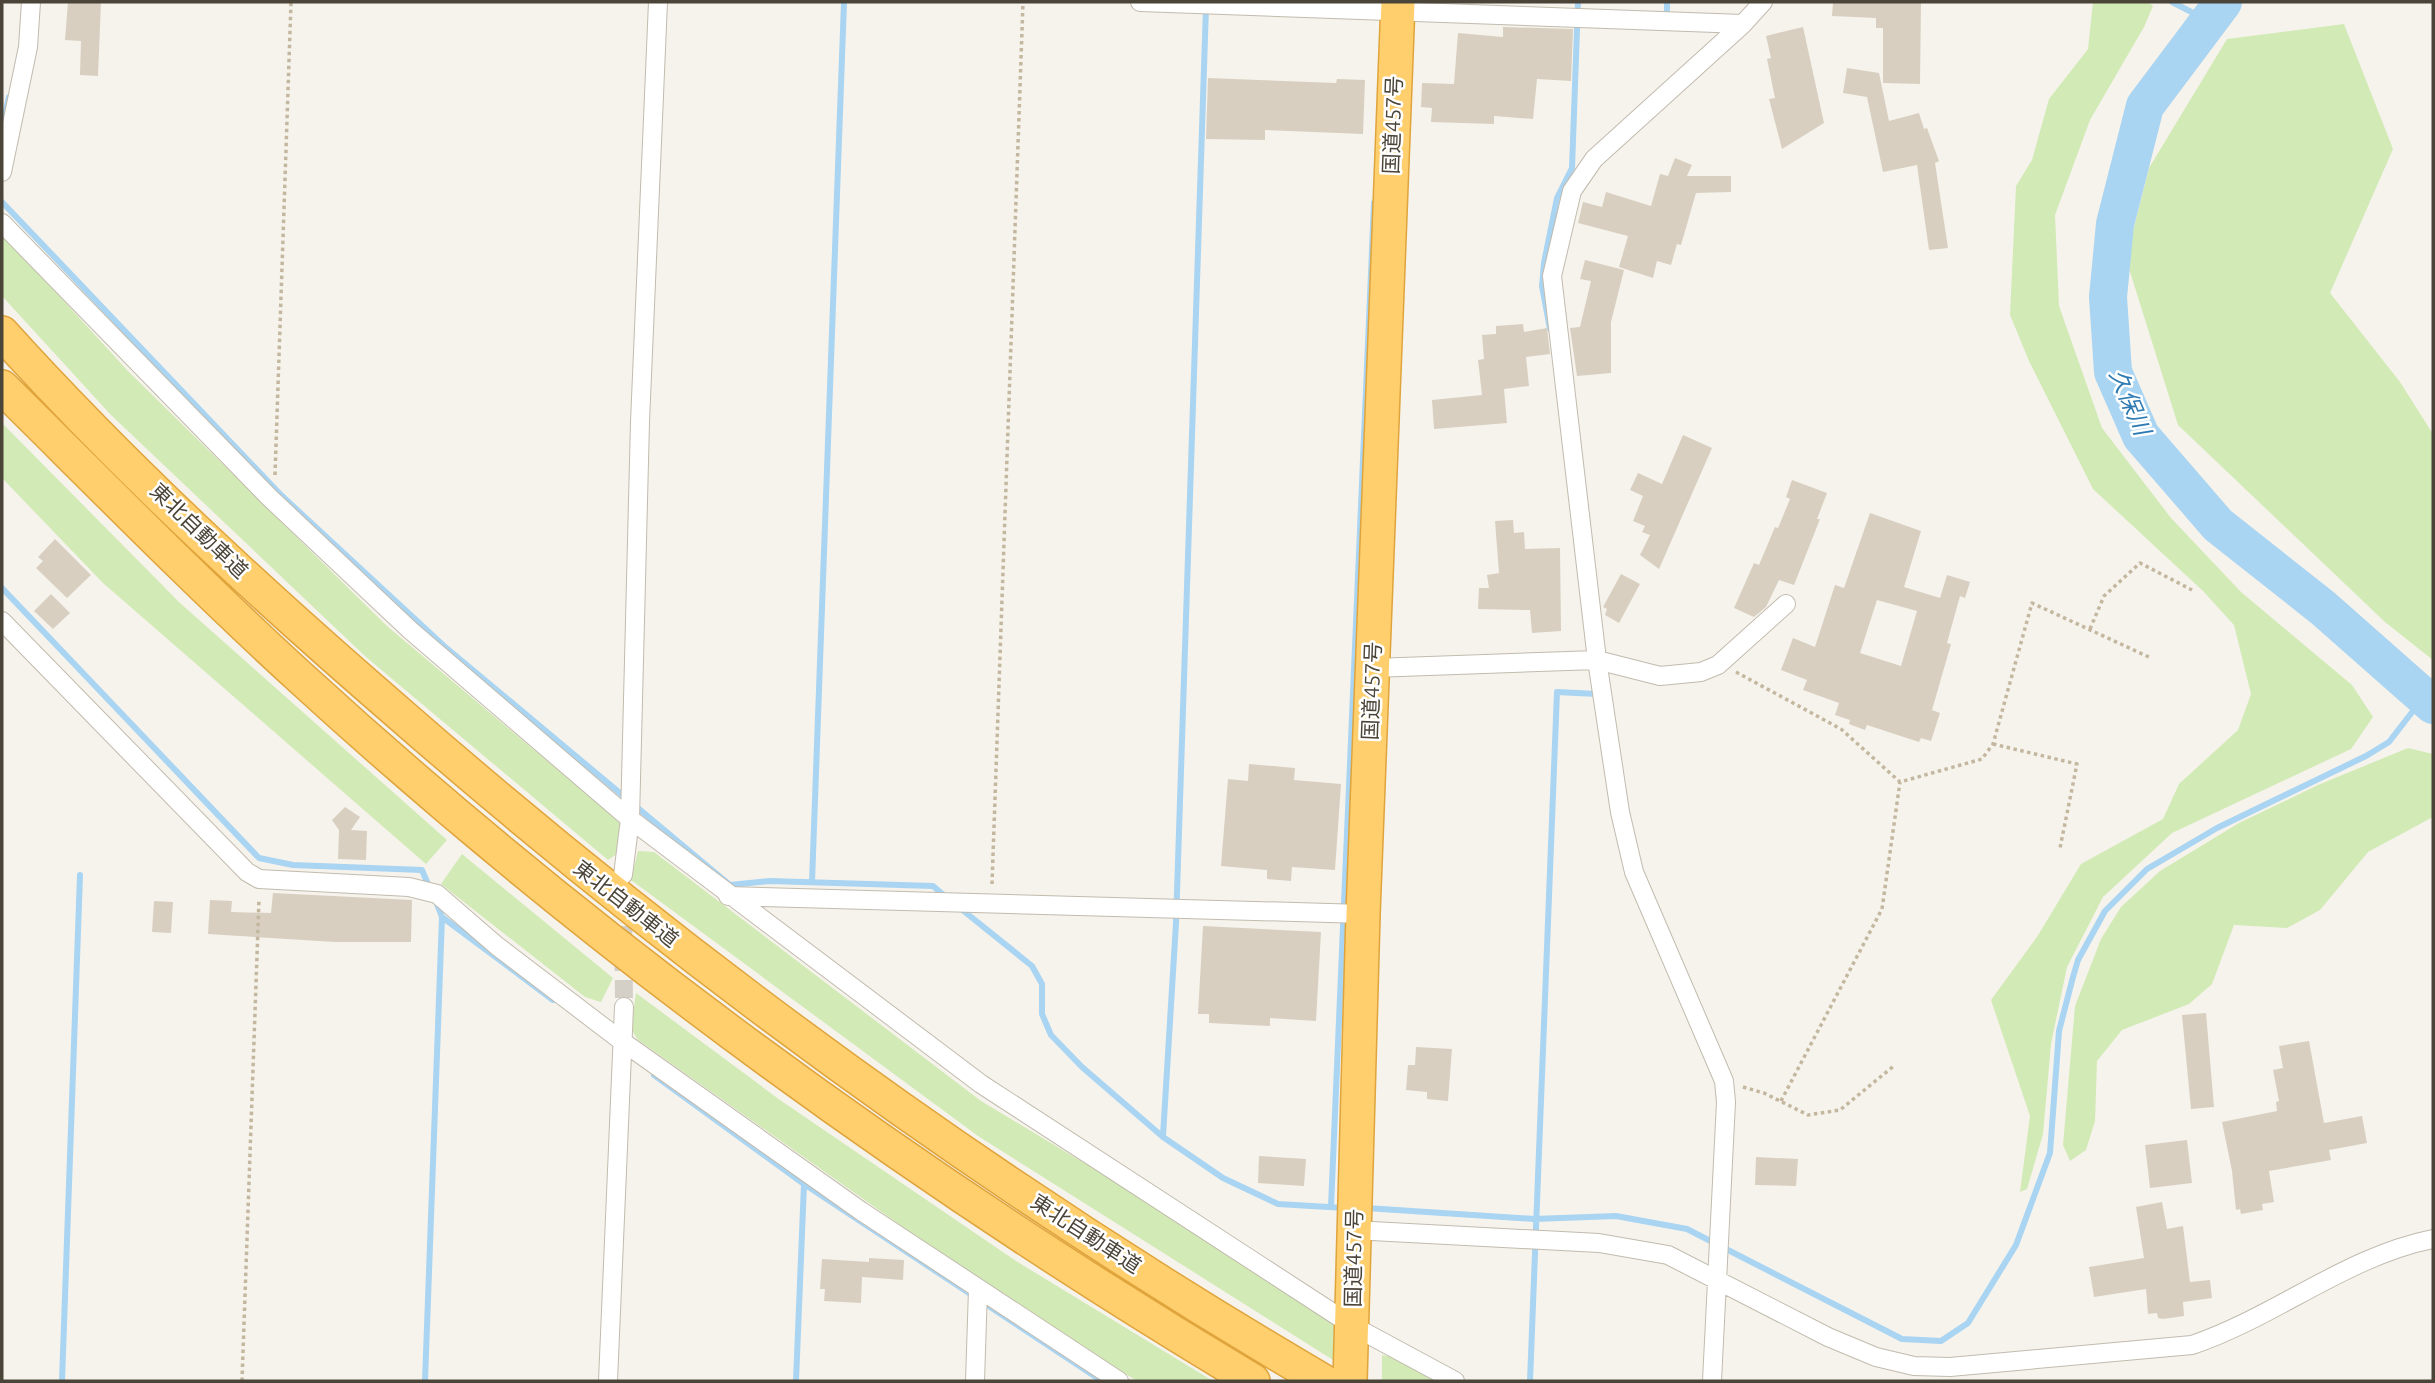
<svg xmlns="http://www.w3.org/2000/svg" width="2435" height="1383" viewBox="0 0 2435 1383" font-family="Ubuntu,'Noto Sans JP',sans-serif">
  <rect width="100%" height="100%" fill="#f6f3ec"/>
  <!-- green -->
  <path fill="#d2eab5" d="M 2093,2 L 2148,2 L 2153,6 L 2144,27 L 2090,120 L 2055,215 L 2059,306 L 2102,428 L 2171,518 L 2241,592 L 2352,685 L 2373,717 L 2351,749 L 2172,833 L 2103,897 L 2067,967 L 2051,1044 L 2043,1134 L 2027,1189 L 2020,1192 L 2030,1116 L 1991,1000 L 2037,937 L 2081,864 L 2163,819 L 2179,784 L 2238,730 L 2251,694 L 2234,625 L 2203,591 L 2093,489 L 2029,361 L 2010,315 L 2016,186 L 2032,160 L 2049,99 L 2088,49 Z
    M 2344,24 L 2393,149 L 2330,293 L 2400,382 L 2433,434 L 2433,660 L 2385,622 L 2178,425 L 2126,259 L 2149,168 L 2227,39 Z
    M 2,239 L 7,239 L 128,371 L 387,626 L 622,824 L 620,852 L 608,860 L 366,657 L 110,414 L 2,296 Z
    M 2,423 L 180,603 L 447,840 L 426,864 L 103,583 L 2,478 Z
    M 2408,748 L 2433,754 L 2433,817 L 2368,852 L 2320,910 L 2287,928 L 2234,925 L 2212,984 L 2189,1004 L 2122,1030 L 2097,1061 L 2095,1121 L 2086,1150 L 2070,1161 L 2063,1145 L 2075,1006 L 2101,939 L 2121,907 L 2160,871 L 2239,823 L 2318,785 Z
    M 638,851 L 654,852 L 981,1101 L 1317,1303 L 1337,1329 L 1341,1365 L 978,1136 L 631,880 Z
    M 462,854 L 613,978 L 601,1002 L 585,997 L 441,884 Z
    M 636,993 L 780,1100 L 1016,1261 L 1213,1381 L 1137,1381 L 978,1280 L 638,1040 L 631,1029 Z
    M 1382,1355 L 1398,1358 L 1441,1381 L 1382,1381 Z"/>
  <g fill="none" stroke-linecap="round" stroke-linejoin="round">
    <!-- stream -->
    <path stroke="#a9d4f2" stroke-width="6" d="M 2172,2 L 2207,20
      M 1667,13 L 1667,2
      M 2,129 L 9,97
      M 2,202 L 281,495 L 444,646 L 730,885 L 770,881 L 933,886 L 946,897
      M 1550,329 L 1542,286 L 1544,263 L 1557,198 L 1572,168 L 1578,2
      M 2,588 L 259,858 L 293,865 L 422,870 L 430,889
      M 812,882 L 844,2
      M 960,908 L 1032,966 L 1042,984 L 1042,1014 L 1051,1035 L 1082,1067 L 1163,1137 L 1223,1178 L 1278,1204 L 1345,1208
      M 442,917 L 553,1000
      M 654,1075 L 804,1184 L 796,1381
      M 1163,1136 L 1176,923 L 1206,7
      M 804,1184 L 1102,1381
      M 1331,1207 L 1374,203
      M 1366,1208 L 1534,1219 L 1616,1216 L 1687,1229 L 1902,1339 L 1941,1341 L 1968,1323 L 2016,1245 L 2050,1153 L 2059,1031 L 2073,977 L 2078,960 L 2105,911 L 2147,869 L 2217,828 L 2366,756 L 2389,742 L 2423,698
      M 62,1381 L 80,875
      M 425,1381 L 442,917 L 435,899
      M 1530,1381 L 1557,692 L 1597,694 L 1596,690"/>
    <!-- river -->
    <path stroke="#a9d4f2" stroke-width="38" d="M 2223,2 L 2145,106 L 2115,224 L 2108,297 L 2113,372 L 2141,436 L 2218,525 L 2323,608 L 2433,705"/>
  </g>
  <!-- building -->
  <path fill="#d8cfc1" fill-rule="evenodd" d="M 68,2 L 101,2 L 98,76 L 80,75 L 81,41 L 65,40 Z
    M 1833,2 L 1921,2 L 1920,84 L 1883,83 L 1883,28 L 1876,28 L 1876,18 L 1832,16 Z
    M 1503,27 L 1573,29 L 1571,81 L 1537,79 L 1533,119 L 1494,116 L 1494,124 L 1431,122 L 1432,108 L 1421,107 L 1422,83 L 1454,84 L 1458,33 L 1503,37 Z
    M 1803,27 L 1824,123 L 1782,149 L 1769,99 L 1775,98 L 1767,59 L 1771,58 L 1766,36 Z
    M 1847,68 L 1879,73 L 1889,121 L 1919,113 L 1924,129 L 1927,128 L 1939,161 L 1935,163 L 1948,248 L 1929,250 L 1917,165 L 1883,172 L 1867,97 L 1843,93 Z
    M 1208,78 L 1336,83 L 1337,79 L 1365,80 L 1363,134 L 1265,130 L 1265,140 L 1206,139 Z
    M 1675,158 L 1692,165 L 1687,176 L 1731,176 L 1731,192 L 1696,193 L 1681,245 L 1677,244 L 1671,265 L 1657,261 L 1653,278 L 1619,267 L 1628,236 L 1578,223 L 1583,202 L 1602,207 L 1606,192 L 1651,206 L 1660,174 L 1668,176 Z
    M 1585,260 L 1624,270 L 1611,322 L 1611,373 L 1577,376 L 1570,328 L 1580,327 L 1591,281 L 1580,279 Z
    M 1523,324 L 1524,332 L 1547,328 L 1550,354 L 1526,357 L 1529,386 L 1504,389 L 1507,423 L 1434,429 L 1432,400 L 1482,395 L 1478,360 L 1484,359 L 1482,335 L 1496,334 L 1496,326 Z
    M 1683,435 L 1712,448 L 1659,569 L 1640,555 L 1650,535 L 1642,532 L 1645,526 L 1633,521 L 1643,496 L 1630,490 L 1638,473 L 1662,484 Z
    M 1792,480 L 1827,493 L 1817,519 L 1820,519 L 1794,585 L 1779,580 L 1766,607 L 1754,617 L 1734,608 L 1754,563 L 1759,565 L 1775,527 L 1778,528 L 1790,499 L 1786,497 Z
    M 1870,513 L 1921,531 L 1904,587 L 1940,598 L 1947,575 L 1970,582 L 1965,598 L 1960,596 L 1947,643 L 1951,644 L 1932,710 L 1940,713 L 1931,741 L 1921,738 L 1919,742 L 1867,725 L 1865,730 L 1849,724 L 1850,720 L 1835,715 L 1839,703 L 1803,690 L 1807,680 L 1781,670 L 1793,638 L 1815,647 L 1835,585 L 1844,588 ZM 1877,600 L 1917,611 L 1901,666 L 1860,653 Z
    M 1513,520 L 1514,533 L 1524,532 L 1525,549 L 1560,548 L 1561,631 L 1532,633 L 1530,610 L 1478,609 L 1479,588 L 1489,588 L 1487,575 L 1499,573 L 1495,521 Z
    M 55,539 L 91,575 L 67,598 L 36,568 L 43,561 L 38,557 Z
    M 1621,574 L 1640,584 L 1619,623 L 1605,615 L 1607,609 L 1603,607 Z
    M 51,594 L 70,613 L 53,629 L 34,611 Z
    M 1249,764 L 1295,768 L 1294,780 L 1341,784 L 1335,870 L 1292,867 L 1291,881 L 1267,879 L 1267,870 L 1221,866 L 1228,779 L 1248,781 Z
    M 345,807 L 360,817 L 351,830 L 367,831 L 366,860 L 338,859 L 339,830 L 332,820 Z
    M 273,893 L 412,900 L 411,942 L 335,942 L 208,934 L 210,900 L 232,901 L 231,912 L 271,913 Z
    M 154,901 L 173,902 L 171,933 L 152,932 Z
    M 1203,926 L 1321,932 L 1316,1021 L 1270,1018 L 1270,1026 L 1209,1023 L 1209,1014 L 1198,1014 Z
    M 2206,1013 L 2214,1107 L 2191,1109 L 2182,1015 Z
    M 2309,1041 L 2324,1123 L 2362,1116 L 2367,1143 L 2329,1150 L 2331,1160 L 2269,1171 L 2274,1202 L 2262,1204 L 2263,1210 L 2241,1214 L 2240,1209 L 2236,1210 L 2232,1171 L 2222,1122 L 2277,1111 L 2276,1102 L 2279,1101 L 2273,1070 L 2283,1068 L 2279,1046 Z
    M 1416,1047 L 1452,1049 L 1448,1101 L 1427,1099 L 1427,1092 L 1406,1090 L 1408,1065 L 1415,1065 Z
    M 2187,1140 L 2192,1183 L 2150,1188 L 2145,1145 Z
    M 1259,1156 L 1306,1159 L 1304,1186 L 1258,1183 Z
    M 1756,1157 L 1798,1159 L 1796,1186 L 1755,1185 Z
    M 2162,1202 L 2167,1229 L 2183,1226 L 2190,1282 L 2210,1280 L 2212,1298 L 2183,1302 L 2184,1316 L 2163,1319 L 2158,1318 L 2157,1313 L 2148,1314 L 2146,1289 L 2094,1297 L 2089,1267 L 2144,1258 L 2136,1207 Z
    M 869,1258 L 904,1260 L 903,1280 L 862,1277 L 861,1303 L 824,1301 L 825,1289 L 820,1289 L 822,1259 L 869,1262 Z"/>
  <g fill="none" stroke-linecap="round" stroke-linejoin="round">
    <!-- street-tunnel -->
    <path stroke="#d4d0c8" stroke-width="18" stroke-dasharray="18 9" stroke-linecap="butt" d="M 623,899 L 624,1007"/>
    <defs>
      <path id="street" d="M 1140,2 L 1743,24
        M 2,172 L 28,47 L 31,2
        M 2,223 L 269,497 L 410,630 L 630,819 L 981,1084 L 1353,1326 L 1455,1381
        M 2,621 L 247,872 L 259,879 L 409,887 L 437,894 L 497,946 L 623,1042 L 861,1211 L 1119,1381
        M 1373,668 L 1597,660 L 1660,676 L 1701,672 L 1718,665 L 1786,604
        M 623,875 L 630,819 L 640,422 L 658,2
        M 728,896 L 1363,914
        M 1353,1230 L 1599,1243 L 1668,1255 L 1828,1337 L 1876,1357 L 1914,1366 L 1950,1367 L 2192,1345 C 2275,1317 2347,1256 2433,1239
        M 608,1381 L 624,1007
        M 975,1381 L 978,1289
        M 1712,1381 L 1726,1102 L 1724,1081 L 1634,872 L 1620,812 L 1597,660 L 1552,276 L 1572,191 L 1594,159 L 1743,24 L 1763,2"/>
      <path id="highway" d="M 2,333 C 125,469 262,595 401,715 C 687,965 995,1189 1323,1381
        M 2,387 C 101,485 199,585 302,679 C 593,945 916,1179 1253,1381
        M 1350,1381 L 1363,914 L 1398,2"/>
    </defs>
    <!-- street casing -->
    <use href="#street" stroke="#c2bbae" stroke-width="20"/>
    <!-- highway casing -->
    <use href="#highway" stroke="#e0a43c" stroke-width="36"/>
    <!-- path -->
    <path stroke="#c4b79f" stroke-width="3.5" stroke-dasharray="3.5 3.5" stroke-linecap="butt" d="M 275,475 L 291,2
      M 2090,629 L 2104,596 L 2140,563 L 2192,590
      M 1736,672 L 1841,729 L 1900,782 L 1982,759 L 1993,744 L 2032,603 L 2151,658
      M 1993,744 L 2077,764 L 2060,848
      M 992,884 L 1023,2
      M 1743,1087 L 1764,1093 L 1808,1115 L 1840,1110 L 1895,1065
      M 1781,1101 L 1882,909 L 1900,782
      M 242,1381 L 259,899"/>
    <!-- street -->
    <use href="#street" stroke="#fff" stroke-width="18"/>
    <!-- highway -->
    <use href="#highway" stroke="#ffcf6e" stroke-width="33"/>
  </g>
  <g text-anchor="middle" stroke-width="5" stroke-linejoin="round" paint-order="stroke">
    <!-- street labels -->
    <g font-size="21" fill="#4b4439" stroke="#fff">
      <text transform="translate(1393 125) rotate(-88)" y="7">国道457号</text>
      <text transform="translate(199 531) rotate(44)" y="7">東北自動車道</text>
      <text transform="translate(1372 691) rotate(-88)" y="7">国道457号</text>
      <text transform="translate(626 904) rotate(38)" y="7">東北自動車道</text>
      <text transform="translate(1086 1234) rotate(33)" y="7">東北自動車道</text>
      <text transform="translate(1354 1258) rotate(-89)" y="7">国道457号</text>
    </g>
    <!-- water labels -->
    <g font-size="23" font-style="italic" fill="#2e7ab2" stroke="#fff">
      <text transform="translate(2130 402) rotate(67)" y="8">久保川</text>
    </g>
  </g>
  <!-- border -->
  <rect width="2435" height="1383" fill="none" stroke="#4b4439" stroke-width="7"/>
</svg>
